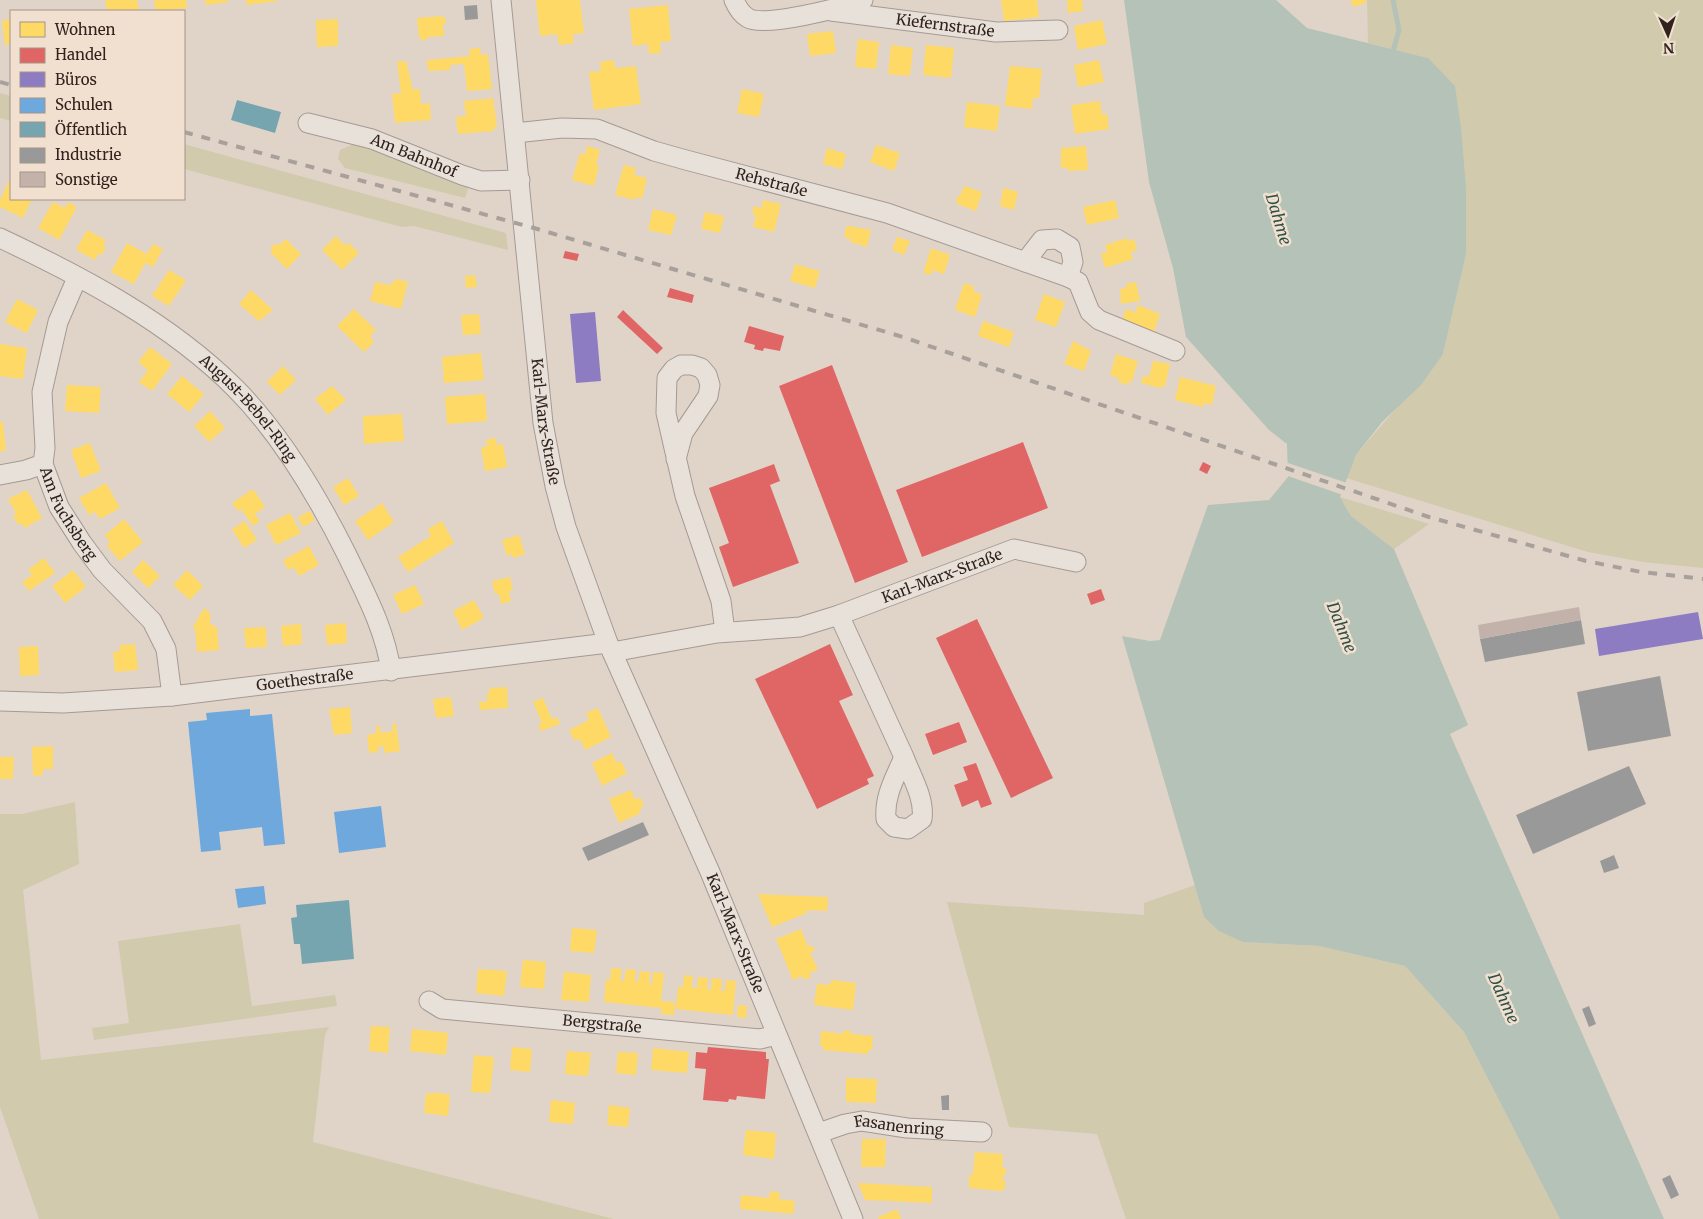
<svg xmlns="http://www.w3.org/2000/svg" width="1703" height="1219" viewBox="0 0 1703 1219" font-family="Merriweather,serif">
  <rect width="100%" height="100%" fill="#e0d4c9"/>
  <!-- green -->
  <path fill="#d1caad" d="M 1367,0 L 1703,0 L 1703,568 L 1643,562 L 1588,552 L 1346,478 L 1356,455 L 1443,354 L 1466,254 L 1466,188 L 1428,58 L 1368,43 Z
    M 0,93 L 11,96 L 11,121 L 0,118 Z
    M 184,144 L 506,233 L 508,250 L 414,226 L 402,227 L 184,169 Z
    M 351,145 L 369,145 L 469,185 L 465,198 L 345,168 L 338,159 L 340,150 Z
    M 1340,497 L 1429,524 L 1394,549 L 1351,516 Z
    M 75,802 L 79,864 L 23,890 L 41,1060 L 329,1027 L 325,1035 L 313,1142 L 614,1219 L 39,1219 L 0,1107 L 0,814 L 22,814 Z
    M 1195,885 L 1204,917 L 1243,942 L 1319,946 L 1405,966 L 1464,1032 L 1560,1219 L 1126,1219 L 1097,1134 L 1009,1127 L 947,902 L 1144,915 L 1144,903 Z
    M 240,924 L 252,1006 L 335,995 L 337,1006 L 94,1040 L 92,1028 L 129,1023 L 118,941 Z"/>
  <!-- water -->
  <path fill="#b5c2b7" d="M 1124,0 L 1276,0 L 1307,28 L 1428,58 L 1455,86 L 1461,128 L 1466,188 L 1466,254 L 1443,354 L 1421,385 L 1382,422 L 1356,455 L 1340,497 L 1351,516 L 1394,549 L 1468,725 L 1450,734 L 1664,1219 L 1560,1219 L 1464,1032 L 1405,966 L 1319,946 L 1243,942 L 1219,931 L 1204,917 L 1122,636 L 1150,641 L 1160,640 L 1208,505 L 1269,500 L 1288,477 L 1287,444 L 1269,430 L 1186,337 L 1173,268 L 1149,182 Z"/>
  <!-- pier -->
  <path fill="#e0d4c9" d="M 1285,462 L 1347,483 L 1343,495 L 1285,475 Z"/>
  <!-- homes -->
  <path fill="#ffd966" d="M 105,0 L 137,0 L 139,11 L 107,11 Z
    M 154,0 L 186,0 L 187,8 L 156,11 Z
    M 205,0 L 228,0 L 228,2 L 206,5 Z
    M 246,0 L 278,0 L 278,1 L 247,5 Z
    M 536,0 L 580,0 L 584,33 L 573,34 L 574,43 L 559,45 L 557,34 L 540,36 Z
    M 1001,0 L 1037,0 L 1039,17 L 1004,21 Z
    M 1067,0 L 1082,0 L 1083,11 L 1068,13 Z
    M 1351,0 L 1365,0 L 1366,3 L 1353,7 Z
    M 668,5 L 671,41 L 660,42 L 661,53 L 649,54 L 648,44 L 633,46 L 629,9 Z
    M 442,16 L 446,19 L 446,23 L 443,25 L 444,36 L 428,37 L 425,41 L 419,38 L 417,18 Z
    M 11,19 L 11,44 L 5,45 L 2,21 Z
    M 338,19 L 338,46 L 317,47 L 316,20 Z
    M 1102,20 L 1107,44 L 1078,50 L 1074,26 Z
    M 833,31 L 836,53 L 810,56 L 807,34 Z
    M 858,39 L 879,42 L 876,69 L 855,67 Z
    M 891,45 L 913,48 L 910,76 L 888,74 Z
    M 926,45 L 954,48 L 951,78 L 923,75 Z
    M 480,48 L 481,55 L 488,54 L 492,89 L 467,91 L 464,64 L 450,65 L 450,70 L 428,71 L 427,60 L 470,56 L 469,49 Z
    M 614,60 L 615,68 L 636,66 L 641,104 L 594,110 L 589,72 L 601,71 L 600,62 Z
    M 1099,60 L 1104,82 L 1078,87 L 1074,65 Z
    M 406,61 L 413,90 L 420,89 L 421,104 L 430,103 L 431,120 L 395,123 L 392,94 L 401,93 L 397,62 Z
    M 1010,66 L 1042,69 L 1039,98 L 1033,98 L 1032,109 L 1005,106 Z
    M 742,89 L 764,94 L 759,117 L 737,113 Z
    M 493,98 L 497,125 L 493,131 L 458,134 L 456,117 L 466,116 L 464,101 Z
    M 1100,101 L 1102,114 L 1107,114 L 1109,129 L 1075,134 L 1071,105 Z
    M 967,102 L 1000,106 L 997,131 L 964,127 Z
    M 876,145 L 900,153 L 894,171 L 870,162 Z
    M 587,146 L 600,150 L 596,165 L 599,166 L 594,186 L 572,180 L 580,153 L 585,155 Z
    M 1086,146 L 1088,170 L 1068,171 L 1067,168 L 1061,168 L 1061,148 Z
    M 827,148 L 846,154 L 842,169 L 823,164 Z
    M 624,165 L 636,168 L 634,175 L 647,178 L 642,199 L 635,197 L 634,200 L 615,195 Z
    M 11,177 L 11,199 L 32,199 L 23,218 L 0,207 L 0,200 Z
    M 964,186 L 982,192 L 976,211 L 957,204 L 956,199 L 961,194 Z
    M 1003,188 L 1018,192 L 1014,210 L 1000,206 Z
    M 763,200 L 781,204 L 774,232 L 753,227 L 756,215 L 752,214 L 754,206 L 762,208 Z
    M 1115,200 L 1119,218 L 1087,225 L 1083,207 Z
    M 53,202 L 65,208 L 68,202 L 77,207 L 59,240 L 38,228 Z
    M 653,209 L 677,215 L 671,235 L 648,230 Z
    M 705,212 L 724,216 L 720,233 L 701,229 Z
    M 849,226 L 871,230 L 867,247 L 850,242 L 851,239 L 844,237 L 846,227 Z
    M 87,230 L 106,240 L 103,246 L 106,247 L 102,255 L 99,253 L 95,260 L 76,250 Z
    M 336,236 L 344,245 L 349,243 L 359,253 L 342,270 L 322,250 Z
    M 897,237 L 910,241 L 904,255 L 892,250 Z
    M 1127,238 L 1128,241 L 1134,239 L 1137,250 L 1131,252 L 1133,259 L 1105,268 L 1101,254 L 1107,252 L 1105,245 Z
    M 286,239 L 301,254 L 287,269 L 271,253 L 271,248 L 274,244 L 279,245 Z
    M 127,243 L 147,254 L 153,244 L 163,249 L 153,267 L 145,263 L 134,284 L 111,272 Z
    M 931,248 L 950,255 L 944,274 L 932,270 L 931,275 L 923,273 Z
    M 795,264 L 820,271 L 815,288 L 790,281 Z
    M 169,270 L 186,280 L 169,306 L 152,296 Z
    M 475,275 L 477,287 L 466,288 L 465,276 Z
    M 396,279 L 408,282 L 401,309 L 370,301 L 375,282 L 390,285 Z
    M 1136,282 L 1140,301 L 1121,304 L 1120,289 L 1126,288 L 1126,284 Z
    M 964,283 L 975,287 L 973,291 L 982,295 L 975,317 L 955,310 Z
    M 251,290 L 273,310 L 259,321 L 239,304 Z
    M 1044,294 L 1065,302 L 1056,327 L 1035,320 Z
    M 17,299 L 38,310 L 27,333 L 5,322 Z
    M 1138,305 L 1160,314 L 1153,335 L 1121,324 L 1126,309 L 1136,312 Z
    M 354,309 L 376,330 L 370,336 L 374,342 L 364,352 L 337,326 Z
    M 479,314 L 481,334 L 463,335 L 461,315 Z
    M 983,321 L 1014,332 L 1009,347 L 978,336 Z
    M 1073,341 L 1091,351 L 1084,371 L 1064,364 Z
    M 0,344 L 27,348 L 23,379 L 0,376 Z
    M 150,347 L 172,364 L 152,391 L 139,382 L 148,370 L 138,362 Z
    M 481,353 L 484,380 L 444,383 L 442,357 Z
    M 1116,354 L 1138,361 L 1132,382 L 1129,381 L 1128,385 L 1118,382 L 1119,378 L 1110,375 Z
    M 1153,361 L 1170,364 L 1165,387 L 1161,386 L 1160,388 L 1141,383 L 1143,376 L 1149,377 Z
    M 283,366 L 296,380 L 280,395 L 267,382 Z
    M 182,376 L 204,394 L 189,412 L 167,394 Z
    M 1180,377 L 1216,386 L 1212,405 L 1204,403 L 1203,407 L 1175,400 Z
    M 67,385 L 101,387 L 99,413 L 65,411 Z
    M 332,386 L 346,400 L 328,415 L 315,399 Z
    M 485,394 L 487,421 L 447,424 L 445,397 Z
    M 210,411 L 225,428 L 209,442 L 194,426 Z
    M 402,414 L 404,441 L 364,444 L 363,416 Z
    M 0,422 L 3,422 L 6,451 L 0,451 Z
    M 496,438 L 497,445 L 503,444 L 507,467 L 485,471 L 481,448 L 487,446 L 486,440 Z
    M 90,443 L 101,471 L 81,478 L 71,450 Z
    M 348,478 L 359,496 L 344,505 L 333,487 Z
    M 106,483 L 120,508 L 100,519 L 95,512 L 89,515 L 79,498 Z
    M 253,489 L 265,507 L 255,514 L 260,521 L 253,526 L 241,509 L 238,511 L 232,503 Z
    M 27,490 L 42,518 L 25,528 L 22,524 L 18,524 L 13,516 L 16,513 L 8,499 Z
    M 382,503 L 394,522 L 368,540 L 355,521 Z
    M 310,511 L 315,520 L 303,527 L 298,517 Z
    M 290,513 L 301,533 L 276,545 L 266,525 Z
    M 124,519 L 143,542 L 120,561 L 107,546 L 110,543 L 105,535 Z
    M 245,521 L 257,540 L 244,548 L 232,529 Z
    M 442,521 L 454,543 L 408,572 L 398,557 L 431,536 L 428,529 Z
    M 519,535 L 525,554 L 513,558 L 512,554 L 507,556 L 502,540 Z
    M 309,546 L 319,565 L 299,576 L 294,567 L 288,570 L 283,560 Z
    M 44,558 L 55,573 L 29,591 L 22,582 L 32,575 L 28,570 Z
    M 143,560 L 160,576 L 148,588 L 132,572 Z
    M 73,570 L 86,587 L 65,603 L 52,586 Z
    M 187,570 L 203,586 L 190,600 L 173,585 Z
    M 510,577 L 513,590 L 509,591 L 511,601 L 501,604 L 499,594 L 495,594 L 492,581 Z
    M 415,585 L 424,604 L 402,614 L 393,595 Z
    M 474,600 L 484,618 L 462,630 L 453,611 Z
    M 204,608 L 210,613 L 210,624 L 217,627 L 219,650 L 197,652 L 195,628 L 192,629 Z
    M 346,623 L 347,643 L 327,645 L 325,625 Z
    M 301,624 L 302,644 L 283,646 L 281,626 Z
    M 266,627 L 267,647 L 246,648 L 244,628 Z
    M 135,644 L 138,670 L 115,672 L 113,652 L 120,651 L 120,645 Z
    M 38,646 L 39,675 L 20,676 L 19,647 Z
    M 507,687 L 508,708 L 480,710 L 479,702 L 487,702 L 487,693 L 490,693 L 489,688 Z
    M 451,697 L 454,716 L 436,718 L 433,699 Z
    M 543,698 L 552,719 L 557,717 L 560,724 L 541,731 L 538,725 L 542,723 L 533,702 Z
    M 350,707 L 352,733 L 334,735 L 329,709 Z
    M 598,708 L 611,737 L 585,750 L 580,739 L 575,741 L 569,730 L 589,720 L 586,713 Z
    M 396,723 L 400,751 L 384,753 L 384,746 L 378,747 L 378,752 L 369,753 L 367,735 L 377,733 L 376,726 L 380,726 L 381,733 L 393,731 L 392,724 Z
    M 53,746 L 53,769 L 44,769 L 41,776 L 35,776 L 33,774 L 32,747 Z
    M 612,753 L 617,763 L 621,761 L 627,773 L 602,786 L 592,763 Z
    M 0,757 L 14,757 L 13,779 L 0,779 Z
    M 631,790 L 635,800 L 640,797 L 644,806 L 639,809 L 641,813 L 619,823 L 609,799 Z
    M 758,894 L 828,897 L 827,911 L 807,910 L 807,913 L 772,927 Z
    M 572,928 L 597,930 L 594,953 L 570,951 Z
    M 801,929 L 808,947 L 812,945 L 815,951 L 810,952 L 818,970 L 809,973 L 811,977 L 804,980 L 802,976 L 793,980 L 776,939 Z
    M 523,960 L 546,962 L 544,989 L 520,987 Z
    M 611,968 L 622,969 L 620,981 L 624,981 L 626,969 L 636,970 L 635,982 L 638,982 L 640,971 L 650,972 L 649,984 L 652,984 L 653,972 L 664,973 L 661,1001 L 675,1002 L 674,1015 L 661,1014 L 661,1008 L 604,1002 L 606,979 L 610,980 Z
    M 478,969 L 507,971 L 504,996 L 476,993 Z
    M 564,972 L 591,975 L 589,1002 L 561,1000 Z
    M 684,975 L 693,976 L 692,988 L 697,988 L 698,977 L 708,978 L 707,989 L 711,990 L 712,978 L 722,979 L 721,991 L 725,991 L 726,980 L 736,981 L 733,1015 L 676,1009 L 678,987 L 683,987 Z
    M 831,980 L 856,983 L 853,1010 L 814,1005 L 817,984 L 830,985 Z
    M 738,1005 L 747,1006 L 746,1018 L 737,1017 Z
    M 371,1026 L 390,1027 L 388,1053 L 369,1051 Z
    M 412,1029 L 448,1033 L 446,1055 L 410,1051 Z
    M 844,1030 L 851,1031 L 851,1034 L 873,1036 L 872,1050 L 868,1050 L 868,1054 L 823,1050 L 823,1046 L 820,1046 L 821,1031 L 843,1034 Z
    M 512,1047 L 532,1049 L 530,1072 L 510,1070 Z
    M 653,1048 L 689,1052 L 687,1073 L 651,1070 Z
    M 567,1051 L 591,1053 L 588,1076 L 565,1074 Z
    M 618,1052 L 638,1053 L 636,1075 L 616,1073 Z
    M 474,1055 L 494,1057 L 490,1093 L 471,1092 Z
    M 846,1078 L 877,1079 L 876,1103 L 846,1102 Z
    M 434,1092 L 450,1095 L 448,1116 L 424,1113 L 426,1093 L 434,1094 Z
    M 551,1100 L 575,1103 L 573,1124 L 549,1122 Z
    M 609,1105 L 630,1108 L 628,1127 L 607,1125 Z
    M 746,1130 L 776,1133 L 774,1159 L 743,1155 Z
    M 862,1139 L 886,1139 L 885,1167 L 861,1167 Z
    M 975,1152 L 1003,1154 L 1002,1167 L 1006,1169 L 1006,1174 L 1001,1178 L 1005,1180 L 1005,1189 L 1001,1191 L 969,1188 L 969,1175 L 973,1175 Z
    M 858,1183 L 932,1187 L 932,1203 L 865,1200 Z
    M 770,1191 L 780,1193 L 779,1199 L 795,1201 L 793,1214 L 740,1209 L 741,1195 L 769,1198 Z
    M 897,1209 L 901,1219 L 879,1219 L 878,1217 Z"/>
  <!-- shops -->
  <path fill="#e06666" d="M 565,251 L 579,254 L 577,261 L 563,258 Z
    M 670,288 L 694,295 L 692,303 L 667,297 Z
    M 623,310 L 663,348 L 657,354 L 617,317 Z
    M 749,326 L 784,336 L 780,351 L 764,348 L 763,351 L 754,349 L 755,345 L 744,342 Z
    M 832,365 L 908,562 L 855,583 L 779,386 Z
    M 1023,442 L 1048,508 L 922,557 L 896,490 Z
    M 1203,462 L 1211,466 L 1207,474 L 1199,470 Z
    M 774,464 L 780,481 L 770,485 L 799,563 L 733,587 L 719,547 L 729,543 L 709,488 Z
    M 1101,589 L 1105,600 L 1091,605 L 1087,594 Z
    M 977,619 L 1053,778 L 1011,798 L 936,638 Z
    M 830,644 L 853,695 L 839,701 L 874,776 L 867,779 L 869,784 L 817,809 L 755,679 Z
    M 959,722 L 967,742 L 933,755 L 925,734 Z
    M 976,763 L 992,804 L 981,808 L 978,800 L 962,807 L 954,785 L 968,780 L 963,767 Z
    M 708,1047 L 766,1052 L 766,1059 L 769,1059 L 765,1099 L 737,1096 L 736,1100 L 729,1099 L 728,1102 L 703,1100 L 706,1069 L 695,1068 L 696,1052 L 707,1053 Z"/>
  <!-- offices -->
  <path fill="#8e7cc3" d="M 595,312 L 601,381 L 576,383 L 570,314 Z
    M 1698,612 L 1703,639 L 1599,656 L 1595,629 Z"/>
  <!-- schools -->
  <path fill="#6fa8dc" d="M 250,709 L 250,716 L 272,714 L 285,844 L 264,846 L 262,827 L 219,832 L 221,850 L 201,852 L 188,722 L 207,720 L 206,713 Z
    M 381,806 L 386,847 L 339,853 L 334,812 Z
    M 264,886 L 266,904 L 238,908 L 235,889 Z"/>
  <!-- public -->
  <path fill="#76a5af" d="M 237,100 L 281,112 L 275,133 L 231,120 Z
    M 349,900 L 354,959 L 302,964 L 300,944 L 294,944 L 291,918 L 297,917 L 296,905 Z"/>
  <!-- industry -->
  <path fill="#999" d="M 477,5 L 478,19 L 465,20 L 464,6 Z
    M 1581,620 L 1585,644 L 1485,662 L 1480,639 Z
    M 1660,676 L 1671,736 L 1588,751 L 1577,692 Z
    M 1629,766 L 1646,804 L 1533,854 L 1516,815 Z
    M 643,822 L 649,835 L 588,861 L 582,848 Z
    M 1614,855 L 1619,868 L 1604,873 L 1600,861 Z
    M 1589,1006 L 1596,1024 L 1589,1027 L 1582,1009 Z
    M 949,1095 L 949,1110 L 942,1110 L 941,1096 Z
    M 1670,1175 L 1679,1195 L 1671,1199 L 1662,1179 Z"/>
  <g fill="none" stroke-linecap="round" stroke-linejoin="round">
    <!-- stream -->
    <path stroke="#b5c2b7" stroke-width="5" d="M 1392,55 L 1399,30 L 1393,0"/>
  </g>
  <!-- building -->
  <path fill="#c3b2aa" d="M 1579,607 L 1581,620 L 1480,639 L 1478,625 Z"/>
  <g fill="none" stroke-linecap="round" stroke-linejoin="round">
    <defs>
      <g id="minor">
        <path id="s1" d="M 501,0 L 543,423 L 555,486 L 566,527 L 608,643 L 710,872 L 853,1219"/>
        <path d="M 734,0 C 737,7 741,14 748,18 C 765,28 843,7 863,0"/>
        <path id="s2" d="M 831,11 L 996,32 L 1058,30"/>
        <path id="s3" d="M 308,123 L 372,139 L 462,175 L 481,181 L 520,180"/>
        <path id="s4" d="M 515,133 L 562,128 L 597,129 L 654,151 L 686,160 L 887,213 L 1068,277 L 1078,282 L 1090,312 L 1099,320 L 1175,351"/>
        <path id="s5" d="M 0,238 C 83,277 170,323 235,388 C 280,433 319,499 347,555 C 365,593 385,629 391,671"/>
        <path d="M 1025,262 L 1042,240 L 1057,239 L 1070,247 L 1073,262 L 1068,277"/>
        <path id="s6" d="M 77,278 L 58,322 L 42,392 L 45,448 L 43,464 L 59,507 L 82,543 L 102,570 L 152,621 L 166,649 L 172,696"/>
        <path d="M 676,459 L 683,433 L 708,396 L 710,385 L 707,375 L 701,368 L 692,365 L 681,365 L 674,369 L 667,378 L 666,413 L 685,496 L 721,601 L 725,632"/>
        <path d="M 0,475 L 26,470 L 43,464"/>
        <path d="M 839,615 L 904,757 C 895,778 884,796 886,819 L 894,827 L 908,829 L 922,819 C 925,798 911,776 904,757"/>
        <path id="s7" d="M 612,652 L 717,633 L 800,627 L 839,615 L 1014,549 L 1076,562"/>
        <path id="s8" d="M 0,701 L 63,703 L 172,696 L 608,643"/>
        <path id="s9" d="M 429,1001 L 442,1009 L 760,1039 L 776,1035"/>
        <path id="s10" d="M 819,1133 L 845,1124 L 862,1121 L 907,1128 L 982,1132"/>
      </g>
    </defs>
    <!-- minor casing -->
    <use href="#minor" stroke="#a59a93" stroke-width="21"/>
    <!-- minor -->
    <use href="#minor" stroke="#e8e1da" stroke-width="19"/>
    <!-- rail -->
    <path stroke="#a8a19b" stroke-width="4" stroke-dasharray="9 9" stroke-linecap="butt" d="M 0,82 L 11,85
      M 184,132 L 534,228 L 903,337 L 1429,517 L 1586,561 L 1641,572 L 1703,579"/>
  </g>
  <g text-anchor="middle" stroke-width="5" stroke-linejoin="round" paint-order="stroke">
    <!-- street labels -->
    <g font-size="15" fill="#31221d" stroke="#f1e0cf">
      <text dy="5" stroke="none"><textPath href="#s2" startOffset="115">Kiefernstraße</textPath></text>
      <text dy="5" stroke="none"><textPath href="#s3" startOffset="111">Am Bahnhof</textPath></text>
      <text dy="5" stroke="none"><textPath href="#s4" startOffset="265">Rehstraße</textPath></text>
      <text dy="5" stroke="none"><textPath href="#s5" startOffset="304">August-Bebel-Ring</textPath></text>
      <text dy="5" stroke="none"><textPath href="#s1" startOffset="424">Karl-Marx-Straße</textPath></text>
      <text dy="5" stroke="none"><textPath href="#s6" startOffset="248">Am Fuchsberg</textPath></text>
      <text dy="5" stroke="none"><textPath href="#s7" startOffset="341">Karl-Marx-Straße</textPath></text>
      <text dy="5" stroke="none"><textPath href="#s8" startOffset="306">Goethestraße</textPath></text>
      <text dy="5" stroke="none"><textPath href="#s1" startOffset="972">Karl-Marx-Straße</textPath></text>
      <text dy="5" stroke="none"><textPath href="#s9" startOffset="176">Bergstraße</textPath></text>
      <text dy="5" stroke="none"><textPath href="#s10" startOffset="82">Fasanenring</textPath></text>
    </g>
    <!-- water labels -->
    <g font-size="16" font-style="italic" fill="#2d5046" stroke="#f1e0cf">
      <text transform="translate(1279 219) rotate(73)" y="6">Dahme</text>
      <text transform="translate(1342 627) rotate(68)" y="6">Dahme</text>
      <text transform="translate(1504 998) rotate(66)" y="6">Dahme</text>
    </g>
  </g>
  <!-- legend -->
  <rect x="10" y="10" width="175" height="190" fill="#f1e0cf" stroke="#a49488"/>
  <rect x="20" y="22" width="25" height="15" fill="#ffd966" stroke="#a49488"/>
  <text x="55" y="35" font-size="15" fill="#31221d">Wohnen</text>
  <rect x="20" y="48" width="25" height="15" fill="#e06666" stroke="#a49488"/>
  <text x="55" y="60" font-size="15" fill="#31221d">Handel</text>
  <rect x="20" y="72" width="25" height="15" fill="#8e7cc3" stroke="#a49488"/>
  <text x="55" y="85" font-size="15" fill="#31221d">Büros</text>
  <rect x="20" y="98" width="25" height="15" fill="#6fa8dc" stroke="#a49488"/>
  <text x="55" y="110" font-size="15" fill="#31221d">Schulen</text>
  <rect x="20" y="122" width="25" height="15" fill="#76a5af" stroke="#a49488"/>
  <text x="55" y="135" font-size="15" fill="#31221d">Öffentlich</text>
  <rect x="20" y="148" width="25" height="15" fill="#999999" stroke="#a49488"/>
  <text x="55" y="160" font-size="15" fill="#31221d">Industrie</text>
  <rect x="20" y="172" width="25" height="15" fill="#c3b2aa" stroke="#a49488"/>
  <text x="55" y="185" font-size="15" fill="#31221d">Sonstige</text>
  <!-- north arrow -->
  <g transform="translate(1668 35) rotate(177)" stroke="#f1e0cf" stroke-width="4" paint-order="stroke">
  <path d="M0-4L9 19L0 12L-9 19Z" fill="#31221d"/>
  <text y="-8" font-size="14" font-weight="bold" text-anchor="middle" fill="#31221d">N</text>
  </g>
</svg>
